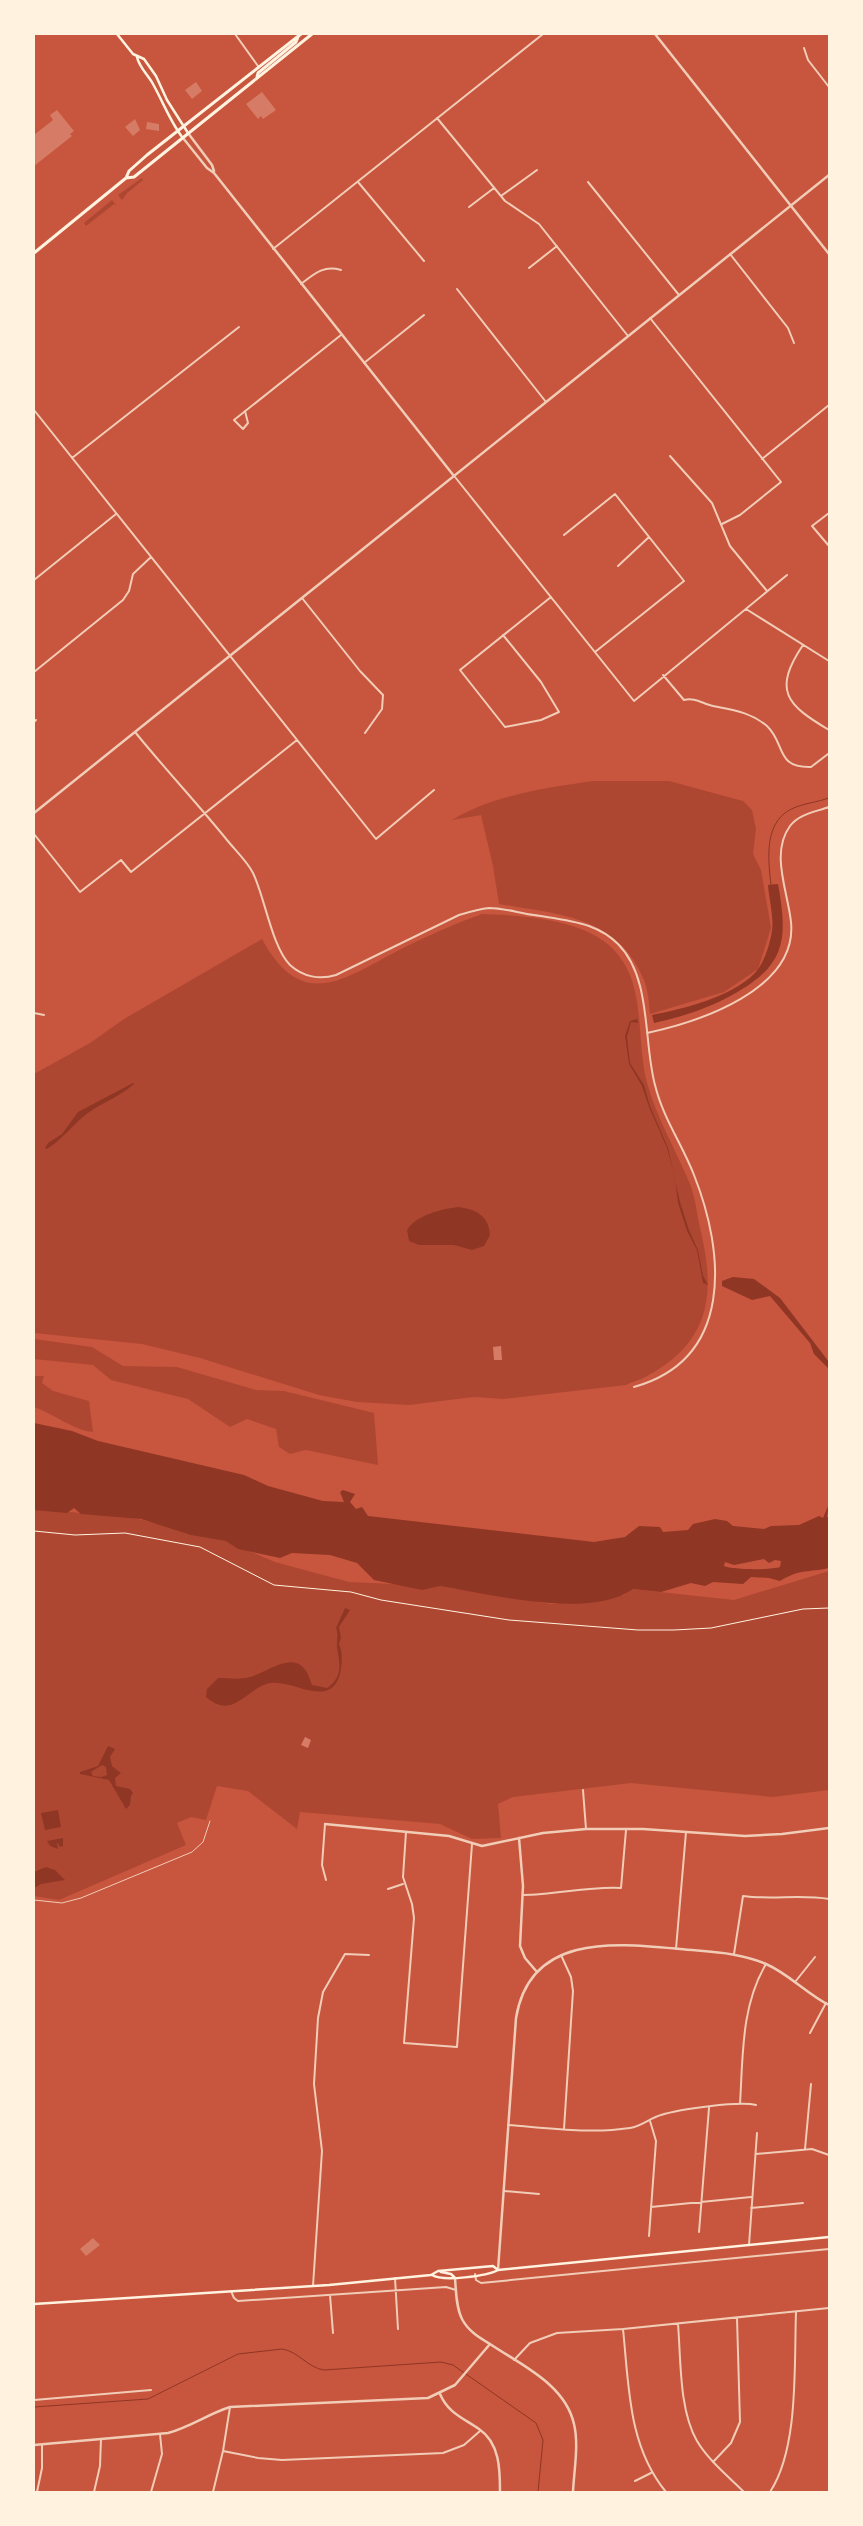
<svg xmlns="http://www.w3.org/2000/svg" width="863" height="2526" viewBox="0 0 863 2526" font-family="Inter,sans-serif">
  <rect width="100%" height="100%" fill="#c8553d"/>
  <!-- green -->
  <path fill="#ae4732" d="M 142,178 L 143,180 L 127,193 L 122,200 L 118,195 Z
    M 112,200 L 117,206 L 114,204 L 86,226 L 84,223 Z
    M 593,781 L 669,781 L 743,801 L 752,810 L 756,829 L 753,854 L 761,870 L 771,928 L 758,969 L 724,992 L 650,1014 C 649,1003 648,990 644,980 C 618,916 558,914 499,904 L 493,866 L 481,815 L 452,820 C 494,795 545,788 593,781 Z
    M 482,914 C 521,915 582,919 611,947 C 648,982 635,1038 647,1083 C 657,1119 676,1150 690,1184 C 696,1199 697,1217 701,1232 C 716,1296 709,1343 647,1376 C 641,1380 633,1381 626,1385 L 504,1399 L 474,1397 L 409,1405 L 357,1402 L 319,1395 L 200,1358 L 142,1344 L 34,1333 L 34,1074 L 90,1043 L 124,1019 L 262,939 C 302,1013 344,979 401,949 C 427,936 454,924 482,914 Z
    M 34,1339 L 92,1347 L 123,1366 L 177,1367 L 256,1390 L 284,1391 L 374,1413 L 378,1465 L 306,1450 L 290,1454 L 279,1447 L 276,1429 L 247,1419 L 230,1427 L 188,1399 L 111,1380 L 93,1365 L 34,1359 Z
    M 34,1376 L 44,1376 L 42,1383 L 53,1391 L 89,1401 L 93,1432 C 75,1431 52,1413 34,1407 Z
    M 34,1509 L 130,1517 L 226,1541 L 275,1562 L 349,1582 L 440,1586 L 552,1604 L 624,1595 L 632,1589 L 734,1600 L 829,1571 L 829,1790 L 773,1797 L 631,1783 L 513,1797 L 498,1804 L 501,1838 L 472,1839 L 440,1824 L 300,1812 L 297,1829 L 248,1791 L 217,1786 L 206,1820 L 191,1817 L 177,1823 L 186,1845 L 59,1900 L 34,1896 Z"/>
  <!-- water -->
  <path fill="#8f3625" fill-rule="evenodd" d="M 778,884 C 788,939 786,965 734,994 C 709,1008 682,1017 654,1023 L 652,1015 C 683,1009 731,997 754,974 C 764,964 770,944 772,931 C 774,917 769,899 768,885 Z
    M 637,1019 L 638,1023 L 631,1022 L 627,1037 L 630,1063 L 644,1085 L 650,1106 L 668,1148 L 680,1202 L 689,1230 L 698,1250 L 703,1276 L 708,1285 L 703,1283 L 697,1250 L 687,1231 L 678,1203 L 675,1178 L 667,1148 L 649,1107 L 642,1086 L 629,1064 L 625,1036 L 630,1021 Z
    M 133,1083 L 134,1084 C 121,1096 103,1102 88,1113 C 73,1124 63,1139 47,1149 L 45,1148 L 48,1143 L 62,1134 L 78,1112 Z
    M 458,1207 C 476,1209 489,1216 490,1235 L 484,1246 L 472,1250 L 454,1245 L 419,1245 L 409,1241 L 407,1230 C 416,1215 442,1209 458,1207 Z
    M 733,1277 L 754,1279 L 780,1298 L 829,1362 L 829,1369 L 814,1354 L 810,1343 L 770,1296 L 752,1300 L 722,1286 L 722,1281 Z
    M 34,1423 L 72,1431 L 98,1441 L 244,1475 L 268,1486 L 323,1501 L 344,1502 L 340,1492 L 343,1490 L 355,1494 L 350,1502 L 356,1509 L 362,1507 L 368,1516 L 594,1542 L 625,1537 L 639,1526 L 660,1527 L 663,1532 L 688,1530 L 693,1524 L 715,1519 L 727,1521 L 733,1526 L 764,1529 L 771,1526 L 799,1525 L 819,1516 L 823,1518 L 829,1504 L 827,1517 L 829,1517 L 829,1568 C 808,1573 801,1568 780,1581 L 769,1578 L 751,1577 L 743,1584 L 713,1582 L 705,1586 L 691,1583 L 661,1592 L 633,1589 C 590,1620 490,1594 440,1586 L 422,1590 L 374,1580 L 357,1563 L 330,1555 L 292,1553 L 280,1558 L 238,1549 L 226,1541 L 191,1535 L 141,1519 L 81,1514 L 74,1508 L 67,1513 L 34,1510 ZM 764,1559 L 769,1563 L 775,1560 L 781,1561 L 780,1567 C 771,1570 734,1570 724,1566 L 725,1562 L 734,1565 Z
    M 345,1608 L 350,1610 L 339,1627 L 341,1638 L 339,1644 C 343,1652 342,1665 340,1674 C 330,1710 294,1679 270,1683 C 246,1688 233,1721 206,1697 L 207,1689 L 218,1678 C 229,1678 240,1680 250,1677 C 266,1673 293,1650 306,1671 C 309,1675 310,1681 312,1685 L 327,1688 C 343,1677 340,1664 337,1648 C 336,1641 339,1635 336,1628 Z
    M 108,1746 L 115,1749 L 110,1757 L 112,1766 L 121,1773 L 115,1778 L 116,1786 L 130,1789 L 133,1793 L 131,1796 L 130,1805 L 126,1809 L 109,1780 L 80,1774 L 80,1772 L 98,1766 ZM 102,1765 L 106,1767 L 107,1775 L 101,1777 L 93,1776 L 91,1772 Z
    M 58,1810 L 61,1827 L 45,1830 L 41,1813 Z
    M 63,1838 L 63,1846 L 60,1847 L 57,1842 L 58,1849 L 50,1846 L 47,1841 Z
    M 46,1867 L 55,1870 L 65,1880 L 41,1884 L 34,1888 L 34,1872 Z"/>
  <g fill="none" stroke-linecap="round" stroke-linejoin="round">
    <!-- stream -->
    <path stroke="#8f3625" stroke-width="1" d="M 771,885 C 768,858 763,819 796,807 C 806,803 818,802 829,798
      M 34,2407 L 148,2399 L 238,2354 L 282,2349 C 298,2351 308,2368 324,2370 L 441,2362 L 453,2365 L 536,2423 L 543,2440 L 538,2492"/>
  </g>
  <!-- building -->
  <path fill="#d67c66" d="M 196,82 L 202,91 L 192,99 L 185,90 Z
    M 262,92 L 276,110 L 263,119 L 261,116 L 258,119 L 246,104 Z
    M 57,110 L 74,131 L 70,134 L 72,136 L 34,166 L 34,135 L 53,120 L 50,115 Z
    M 135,119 L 140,130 L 133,136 L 125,127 Z
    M 147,122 L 159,124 L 159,131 L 146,129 Z
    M 501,1346 L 502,1360 L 494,1360 L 493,1347 Z
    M 305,1737 L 311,1740 L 308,1748 L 301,1745 Z
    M 93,2238 L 100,2245 L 86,2256 L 80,2249 Z"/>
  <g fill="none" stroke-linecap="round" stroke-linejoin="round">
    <!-- path -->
    <path stroke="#fff3e0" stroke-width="1" d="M 34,1531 L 75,1535 L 125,1533 L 200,1547 L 274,1585 L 351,1592 L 381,1600 L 509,1620 L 638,1630 L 674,1630 L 711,1628 L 803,1609 L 829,1608"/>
    <!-- service -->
    <path stroke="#f1ccb7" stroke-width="1" d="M 34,1900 L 62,1903 L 81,1898 L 192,1852 L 203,1842 L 210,1821"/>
    <!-- minor -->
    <path stroke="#f1ccb7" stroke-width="2" d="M 235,34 L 258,66
      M 804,48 L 808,60 L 829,87
      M 437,118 L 505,201 L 539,224 L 628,336
      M 358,182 L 424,261
      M 588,182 L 679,295
      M 501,196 L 537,170
      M 469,207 L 494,188
      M 273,249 L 543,34
      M 730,254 L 788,328 L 794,343
      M 529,268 L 557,246
      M 301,284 C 314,274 323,265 341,270
      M 457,289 L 546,402
      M 650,318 L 781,482 L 740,515 L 722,524
      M 364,363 L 424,315
      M 34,410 L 376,839 L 434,790
      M 245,411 L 248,423 L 243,429 L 234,420 L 341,335
      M 670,456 L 712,503 L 730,546 L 767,591
      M 72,458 L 239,327
      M 762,459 L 829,405
      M 455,477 L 634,701 L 787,575
      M 829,513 L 812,526 L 829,546
      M 564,535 L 615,494 L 684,581 L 595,652
      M 618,566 L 649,537
      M 34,580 L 116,514
      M 302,598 L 360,671 L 383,695 L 382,709 L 365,733
      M 746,609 L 829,661
      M 503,635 L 541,682 L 559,712 L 541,720 L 505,727 L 460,670 L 551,597
      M 803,645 C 772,691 787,705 829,730
      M 34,672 L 123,600 L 129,591 L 133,574 L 151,557
      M 663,675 L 684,700 C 695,697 703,704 713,706 C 733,710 750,712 767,726 C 786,744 775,768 811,767 L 828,754
      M 34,722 L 36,720
      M 135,732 C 165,769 197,803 227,840 C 235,850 247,861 253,873 C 265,898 272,947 290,965 C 303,977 320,980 336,975 L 459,915 C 469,912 479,909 489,908 C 504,908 519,913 534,915 C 552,918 572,920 589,926 C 600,930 610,936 618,944 C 652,978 643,1041 655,1085 C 663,1118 682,1144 694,1175 C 725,1253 734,1359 634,1387
      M 34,834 L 80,892 L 121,860 L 131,872 L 297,740
      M 34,1013 L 44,1015
      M 647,1033 C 698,1022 798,990 791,922 C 788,892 770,853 790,826 C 799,814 815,812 829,807
      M 583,1790 L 586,1829
      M 325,1824 L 322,1865 L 326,1880
      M 406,1832 L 403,1877 L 412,1904 L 414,1918 L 404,2043 L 457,2047 L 472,1844
      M 388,1889 L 403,1884
      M 523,1895 C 556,1895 588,1886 621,1888 L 626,1830
      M 676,1949 L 686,1832
      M 734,1954 L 743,1896 C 772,1900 801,1894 829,1899
      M 561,1955 L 571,1977 L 573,1991 L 564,2129
      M 795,1982 L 815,1957
      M 810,2033 L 826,2003
      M 740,2104 C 743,2056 741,2006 766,1964
      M 508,2125 C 548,2128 590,2134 630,2128 C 642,2126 650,2118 661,2115 C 680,2109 739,2101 756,2105
      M 805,2149 L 811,2084
      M 756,2154 L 812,2149 L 829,2155
      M 504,2191 L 539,2194
      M 651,2207 L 751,2197
      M 751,2208 L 803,2203
      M 699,2232 L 709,2108
      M 649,2236 L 656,2141 L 650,2121
      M 749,2245 L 757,2133
      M 475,2274 L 476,2280 L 481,2283 L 829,2249
      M 395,2278 L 398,2329
      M 313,2286 L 322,2151 L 314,2084 L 318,2018 L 323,1992 L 345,1954 L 369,1955
      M 231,2291 L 234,2298 L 238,2301 L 446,2287 L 456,2290
      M 330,2295 L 333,2333
      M 678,2324 C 681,2360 679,2410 697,2441 C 709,2461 728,2476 744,2492
      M 623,2329 C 629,2386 628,2446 666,2492
      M 514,2360 L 530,2343 L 557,2333 L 623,2329 L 829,2308
      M 34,2400 L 151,2390
      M 223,2451 L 258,2458 L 282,2460 L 443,2453 L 464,2445 L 480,2431
      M 713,2462 L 731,2443 L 740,2422 L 737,2318
      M 635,2481 L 651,2473
      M 37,2492 L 42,2468 L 42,2445
      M 94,2492 L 100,2466 L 101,2439
      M 151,2492 L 162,2454 L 160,2434
      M 213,2492 L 223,2451 L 230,2407
      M 770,2492 C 799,2448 794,2366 796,2312"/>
    <!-- tertiary -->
    <path stroke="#f1ccb7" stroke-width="2.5" d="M 655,34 L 829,254
      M 188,133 L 212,165 L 214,171
      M 183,138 L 207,168 L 214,173 L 454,476
      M 34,813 L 829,175
      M 325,1824 L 449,1836 L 482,1846 L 543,1833 L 586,1829 L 643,1829 L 745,1836 L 782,1834 L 829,1828
      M 519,1838 L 523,1886 L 520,1946 L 525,1958 L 537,1972
      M 498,2270 L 516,2018 C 530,1933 615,1943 680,1949 C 709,1952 739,1952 766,1964 C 789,1974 807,1994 829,2005
      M 455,2278 C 456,2291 456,2307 462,2319 C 468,2331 480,2338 490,2344 C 521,2365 565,2384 574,2424 C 579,2445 574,2470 573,2492
      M 440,2394 C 448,2413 463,2418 479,2429 C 500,2443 500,2470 500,2492
      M 34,2445 L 168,2433 C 190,2427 208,2414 230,2407 L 428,2398 L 455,2385 L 490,2344"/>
    <!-- secondary -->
    <path stroke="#fff3e0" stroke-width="2.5" d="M 117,34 L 133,54 L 144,59 L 156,76 L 167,100 L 188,133
      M 137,57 C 139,67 148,75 153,84 C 163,102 170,121 182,137
      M 441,2272 L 451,2274 L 455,2278
      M 432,2275 C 443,2282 487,2276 498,2270 L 829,2237
      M 34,2304 L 329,2285 L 431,2275 L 438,2271 L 493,2266 L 498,2270"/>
    <!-- primary -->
    <path stroke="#fff3e0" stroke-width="3" d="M 257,77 L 258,73 L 296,42 L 298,37
      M 126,178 L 129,171 L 147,155 L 301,34
      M 34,253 L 126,178 L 134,177 L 312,34"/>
  </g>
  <!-- border -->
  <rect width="863" height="2526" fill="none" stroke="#fff3e0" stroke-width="70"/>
</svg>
